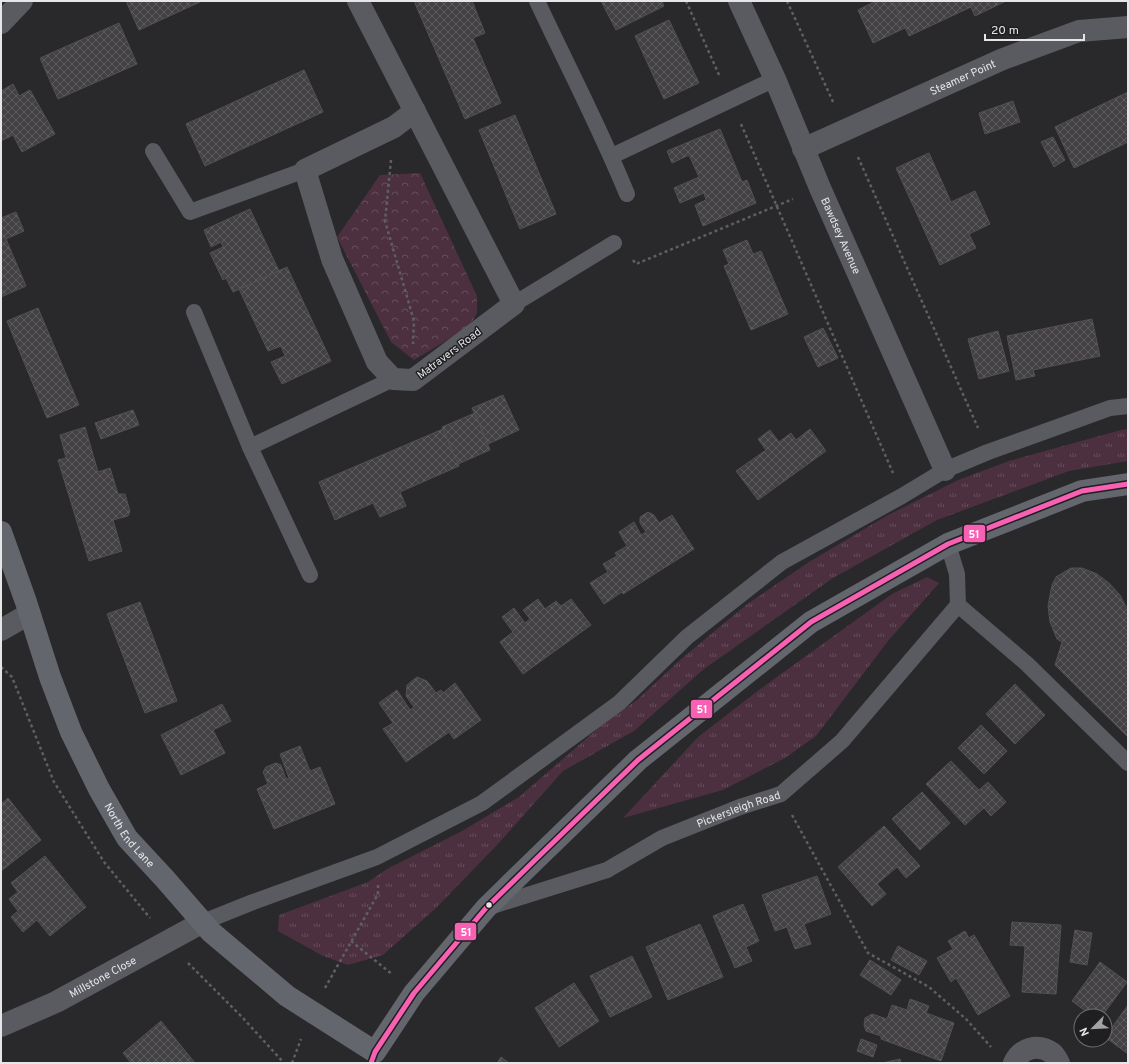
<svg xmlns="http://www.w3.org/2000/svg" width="1129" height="1064" viewBox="0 0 1129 1064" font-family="Overpass,sans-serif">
  <defs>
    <pattern id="grass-tufts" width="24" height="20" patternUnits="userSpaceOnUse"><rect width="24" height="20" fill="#4c3040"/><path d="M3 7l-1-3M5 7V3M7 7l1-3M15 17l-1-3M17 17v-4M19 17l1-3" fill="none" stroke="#664e5c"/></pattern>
    <pattern id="park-crowns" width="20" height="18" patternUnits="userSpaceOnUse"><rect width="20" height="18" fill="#4c3040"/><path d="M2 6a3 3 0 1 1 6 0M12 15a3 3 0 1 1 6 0" fill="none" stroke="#664e5c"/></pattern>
    <pattern id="building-cross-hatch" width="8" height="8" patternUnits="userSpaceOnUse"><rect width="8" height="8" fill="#434143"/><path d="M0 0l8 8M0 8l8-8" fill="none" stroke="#5e5c5e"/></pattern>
  </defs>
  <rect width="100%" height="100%" fill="#29282a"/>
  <!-- grass -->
  <path fill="url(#grass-tufts)" d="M 1128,429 L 1128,461 L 1069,471 L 937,520 L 833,578 L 704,669 L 634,731 L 563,771 L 498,844 L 436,908 L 383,955 L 348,965 L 323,956 L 278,931 L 279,915 L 368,882 L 387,869 L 462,831 L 519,797 L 602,725 L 637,700 L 680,660 L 746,605 L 809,562 L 888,515 L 958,480 L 1009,461 L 1121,430 Z
    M 927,577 L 939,583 L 888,641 L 816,736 L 785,758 L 723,790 L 623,818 L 698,737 L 759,690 L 892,594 Z"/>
  <!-- park -->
  <path fill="url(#park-crowns)" d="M 420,173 L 477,296 L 477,313 L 469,327 L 414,360 L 391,342 L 337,237 L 380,175 Z"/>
  <!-- building -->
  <path fill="url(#building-cross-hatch)" stroke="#515052" d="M 126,1 L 202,1 L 139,30 Z
    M 414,1 L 472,1 L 485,33 L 473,38 L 501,103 L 465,119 Z
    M 601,1 L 662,1 L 664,6 L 616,30 Z
    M 876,1 L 893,1 L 905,28 L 873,43 L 858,10 Z
    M 893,1 L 968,1 L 971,7 L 909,36 Z
    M 968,1 L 1006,1 L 975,16 Z
    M 669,20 L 699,83 L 664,99 L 635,36 Z
    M 119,23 L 137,64 L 58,99 L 40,58 Z
    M 304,70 L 323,112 L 205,166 L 186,124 Z
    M 13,84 L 19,96 L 30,90 L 55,134 L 22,152 L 13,135 L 1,141 L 1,91 Z
    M 1128,92 L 1128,142 L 1074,168 L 1055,127 Z
    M 1013,101 L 1020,122 L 985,134 L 979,113 Z
    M 515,115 L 556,214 L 520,229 L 479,130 Z
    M 720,129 L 742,182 L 747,180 L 756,203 L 703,226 L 695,205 L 706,200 L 704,193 L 680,203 L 674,188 L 699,177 L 689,155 L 672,163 L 667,151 Z
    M 1053,137 L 1065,160 L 1054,167 L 1041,142 Z
    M 929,153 L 951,202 L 975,191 L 990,224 L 969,234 L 976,248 L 940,265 L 896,168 Z
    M 250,209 L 279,271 L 233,292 L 226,278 L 223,280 L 210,253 L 223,247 L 221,242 L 211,247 L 204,230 Z
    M 16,212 L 24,231 L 6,239 L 26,286 L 1,297 L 1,218 Z
    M 747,240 L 753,254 L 761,251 L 788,314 L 751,330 L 724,266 L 729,264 L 723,250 Z
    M 287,267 L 331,361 L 282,384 L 271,362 L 285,356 L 281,346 L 268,351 L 239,289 Z
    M 38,308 L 79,405 L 47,418 L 7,321 Z
    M 1092,319 L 1100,356 L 1033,370 L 1035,376 L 1016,380 L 1007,336 Z
    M 823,328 L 838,358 L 818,367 L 804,337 Z
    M 998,331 L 1009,371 L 979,379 L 968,339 Z
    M 503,395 L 519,430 L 488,444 L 472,408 Z
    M 133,410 L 139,425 L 101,439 L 95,423 Z
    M 475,413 L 490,450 L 458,464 L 442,427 Z
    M 85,427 L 98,472 L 110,468 L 118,494 L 125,494 L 130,511 L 128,516 L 113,520 L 122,551 L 89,561 L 58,460 L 66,458 L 60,435 Z
    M 443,429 L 459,466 L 400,492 L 406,506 L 380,517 L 373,503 L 335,520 L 319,482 Z
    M 810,429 L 826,451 L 758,500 L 736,471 L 766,450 L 758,439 L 770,430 L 779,442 L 791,433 L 796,440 Z
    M 648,512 L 654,515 L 659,523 L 672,515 L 694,549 L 623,594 L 622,592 L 604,604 L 590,583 L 608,572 L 603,564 L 617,556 L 615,553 L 627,546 L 619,532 L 634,522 L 641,535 L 646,532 L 640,523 L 640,517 Z
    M 1071,568 L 1082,568 L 1097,574 L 1109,583 L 1120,595 L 1125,605 L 1128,608 L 1128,737 L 1055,665 L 1062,642 L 1057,639 L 1050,622 L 1048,606 L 1050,595 L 1052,585 L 1056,577 Z
    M 538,599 L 545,609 L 556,601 L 561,606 L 571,599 L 591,625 L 523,674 L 500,642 L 513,632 L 502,617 L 514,608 L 525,623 L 530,619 L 523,610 Z
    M 140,602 L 177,701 L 145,713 L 107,614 Z
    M 417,677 L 427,681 L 436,693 L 441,690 L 443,693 L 455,683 L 481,720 L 454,739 L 449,732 L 406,762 L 383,729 L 393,723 L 379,703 L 397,690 L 410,710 L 414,707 L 406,696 L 407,685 Z
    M 1015,684 L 1045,715 L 1015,744 L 986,714 Z
    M 222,704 L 231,721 L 213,730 L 225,753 L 181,775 L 161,735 Z
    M 981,725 L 1007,751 L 984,774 L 958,748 Z
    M 300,746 L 310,771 L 320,767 L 335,804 L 274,829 L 257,789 L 268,784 L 263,772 L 266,767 L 276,763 L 281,765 L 286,779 L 289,778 L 280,754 Z
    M 951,761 L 979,790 L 988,782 L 1006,802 L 991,816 L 984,808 L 965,825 L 926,784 Z
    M 922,792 L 950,823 L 920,850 L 892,819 Z
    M 8,798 L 41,840 L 1,871 L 1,804 Z
    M 884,826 L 920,866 L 906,878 L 897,867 L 877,884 L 886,894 L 872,906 L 838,867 Z
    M 45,856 L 86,907 L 50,936 L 37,920 L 23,932 L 11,917 L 18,911 L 9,899 L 18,892 L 11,883 Z
    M 817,876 L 831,914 L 804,924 L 811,944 L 795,949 L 787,927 L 775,931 L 762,895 Z
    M 743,904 L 759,941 L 746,947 L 752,961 L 735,968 L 713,916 Z
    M 1012,922 L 1061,925 L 1056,994 L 1022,992 L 1025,946 L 1010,945 Z
    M 700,924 L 723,977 L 668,1000 L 646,947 Z
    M 1075,930 L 1092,933 L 1087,965 L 1070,962 Z
    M 965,931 L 969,938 L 974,935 L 1010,996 L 978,1015 L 956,978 L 951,982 L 937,958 L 953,949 L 948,941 Z
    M 898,946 L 927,961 L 919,975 L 891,960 Z
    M 632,956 L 652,997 L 610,1017 L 590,976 Z
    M 870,960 L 901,980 L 891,995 L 860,975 Z
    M 1100,962 L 1127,982 L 1102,1016 L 1092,1016 L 1072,1001 Z
    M 574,983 L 599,1021 L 559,1047 L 535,1008 Z
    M 910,999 L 929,1006 L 926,1013 L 954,1023 L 941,1061 L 881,1039 L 881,1036 L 866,1031 L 864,1025 L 865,1018 L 872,1014 L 887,1019 L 892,1005 L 907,1010 Z
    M 1128,1005 L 1128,1054 L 1105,1037 Z
    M 161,1021 L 195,1063 L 131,1063 L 123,1053 Z
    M 861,1039 L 877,1045 L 873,1057 L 857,1051 Z
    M 501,1057 L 509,1063 L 497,1063 Z
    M 900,1059 L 901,1063 L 882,1063 Z"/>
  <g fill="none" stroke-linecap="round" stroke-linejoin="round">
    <!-- path -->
    <path stroke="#5f5f63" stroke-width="2.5" stroke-dasharray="3 3" stroke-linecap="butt" d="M 686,1 L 720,77
      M 787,1 L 834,104
      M 741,124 L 893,473
      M 858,157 L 978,428
      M 391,160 L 385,221 L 414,321 L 413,344
      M 633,260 L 636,264 L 793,199
      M 1,667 L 12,677 L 54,782 L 104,862 L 150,918
      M 792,815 L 868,953 L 929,987 L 966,1019 L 991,1047
      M 351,941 L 393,975
      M 188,963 L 242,1017 L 284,1063
      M 325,988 L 378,894 L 378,884
      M 292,1063 L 301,1039"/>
    <!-- service -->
    <g stroke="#595b61" stroke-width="16">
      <path d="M 537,1 C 567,65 600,128 627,194"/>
      <path d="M 153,151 L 190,212 L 305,170"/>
      <path d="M 612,156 L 775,79"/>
      <path d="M 514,304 L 614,243"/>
      <path d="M 194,312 L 250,447 L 310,575"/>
      <path d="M 250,447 L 393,379"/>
      <path d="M 958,605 L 1027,664 L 1128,763"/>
      <path id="s1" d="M 489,907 L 607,870 L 662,838 L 740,807 L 781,794 L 842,741 L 958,605 L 957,574 L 948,544"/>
      <path d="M 203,922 L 253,902 L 377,857 L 482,803 L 619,703 L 687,637 L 782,562 L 902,496 L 945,470 L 988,452 L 1110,408 L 1128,406"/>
    </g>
    <!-- minor -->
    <g stroke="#595b61" stroke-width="22">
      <path d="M 358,1 L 514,304 L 413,380 L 393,379 L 377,362 L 332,259 L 305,170 L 394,127 L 415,111"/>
      <path id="s2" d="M 739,1 L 775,79 L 820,188 L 945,470"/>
      <path d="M 1,23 L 22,1"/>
      <path id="s3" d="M 803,149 L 1003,59 L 1079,31 L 1128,27"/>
      <path d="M 1,630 L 29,614"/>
      <path id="s4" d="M 1,1026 L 56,1002 L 203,922"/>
      <path d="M 1014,1063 C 1021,1048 1038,1043 1052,1053 C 1055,1055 1057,1060 1059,1063"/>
    </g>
    <!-- secondary -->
    <path stroke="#64666e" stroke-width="22" id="s5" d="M 1,532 L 26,602 L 50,677 L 71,732 L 99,789 L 127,838 L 165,879 L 211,932 L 287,996 L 375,1052 L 414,993 L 486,908 L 535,860 L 638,760 L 811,622 L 948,544 L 1082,491 L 1128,484"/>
    <defs>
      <path id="bus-1" d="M 371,1063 L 375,1052 L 414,993 L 486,908 L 535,860 L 638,760 L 811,622 L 948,544 L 1082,491 L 1128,484"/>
    </defs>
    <!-- bus-1 casing -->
    <use href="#bus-1" stroke="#1f1e21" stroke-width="8"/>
    <!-- bus-1 -->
    <use href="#bus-1" stroke="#f860b3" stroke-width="5"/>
  </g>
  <!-- markers -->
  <circle fill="#e6e6e8" stroke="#1f1e21" stroke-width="1.5" cx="489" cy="905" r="3.5"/>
  <g text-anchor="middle" stroke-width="3" stroke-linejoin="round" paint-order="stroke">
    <!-- street labels -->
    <g font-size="11" fill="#e6e6e8" stroke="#1f1e21">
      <text dy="4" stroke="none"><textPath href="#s3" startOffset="175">Steamer Point</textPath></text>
      <text dy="4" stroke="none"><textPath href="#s2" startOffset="256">Bawdsey Avenue</textPath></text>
      <text transform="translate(449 353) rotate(-37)" y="4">Matravers Road</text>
      <text dy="4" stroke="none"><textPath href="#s1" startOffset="269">Pickersleigh Road</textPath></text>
      <text dy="4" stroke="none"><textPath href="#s5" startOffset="331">North End Lane</textPath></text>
      <text dy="4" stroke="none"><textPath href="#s4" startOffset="113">Millstone Close</textPath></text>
    </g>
  </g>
  <g stroke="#1f1e21" stroke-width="1.5">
    <rect x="963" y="524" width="23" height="19" rx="4" fill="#f860b3"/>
    <rect x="690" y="699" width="23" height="20" rx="4" fill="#f860b3"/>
    <rect x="454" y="922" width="23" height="19" rx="4" fill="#f860b3"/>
  </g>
  <g font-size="11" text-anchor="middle" font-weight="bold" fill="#fff">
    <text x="974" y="538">51</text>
    <text x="702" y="713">51</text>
    <text x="466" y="936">51</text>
  </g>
  <!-- border -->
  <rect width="1129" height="1064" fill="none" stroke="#e6e6e8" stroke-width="4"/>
  <!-- north arrow -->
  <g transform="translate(1093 1028) rotate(246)"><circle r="19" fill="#1f1e21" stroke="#6f6e71"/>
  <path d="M0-3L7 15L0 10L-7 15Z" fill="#a4a4a6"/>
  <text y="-6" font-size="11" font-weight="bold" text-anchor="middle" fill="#e6e6e8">N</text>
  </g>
  <!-- scale -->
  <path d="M985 34v6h99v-6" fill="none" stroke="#e6e6e8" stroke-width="2"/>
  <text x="991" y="34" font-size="12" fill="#e6e6e8" stroke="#1f1e21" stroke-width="3" paint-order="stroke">20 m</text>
</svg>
